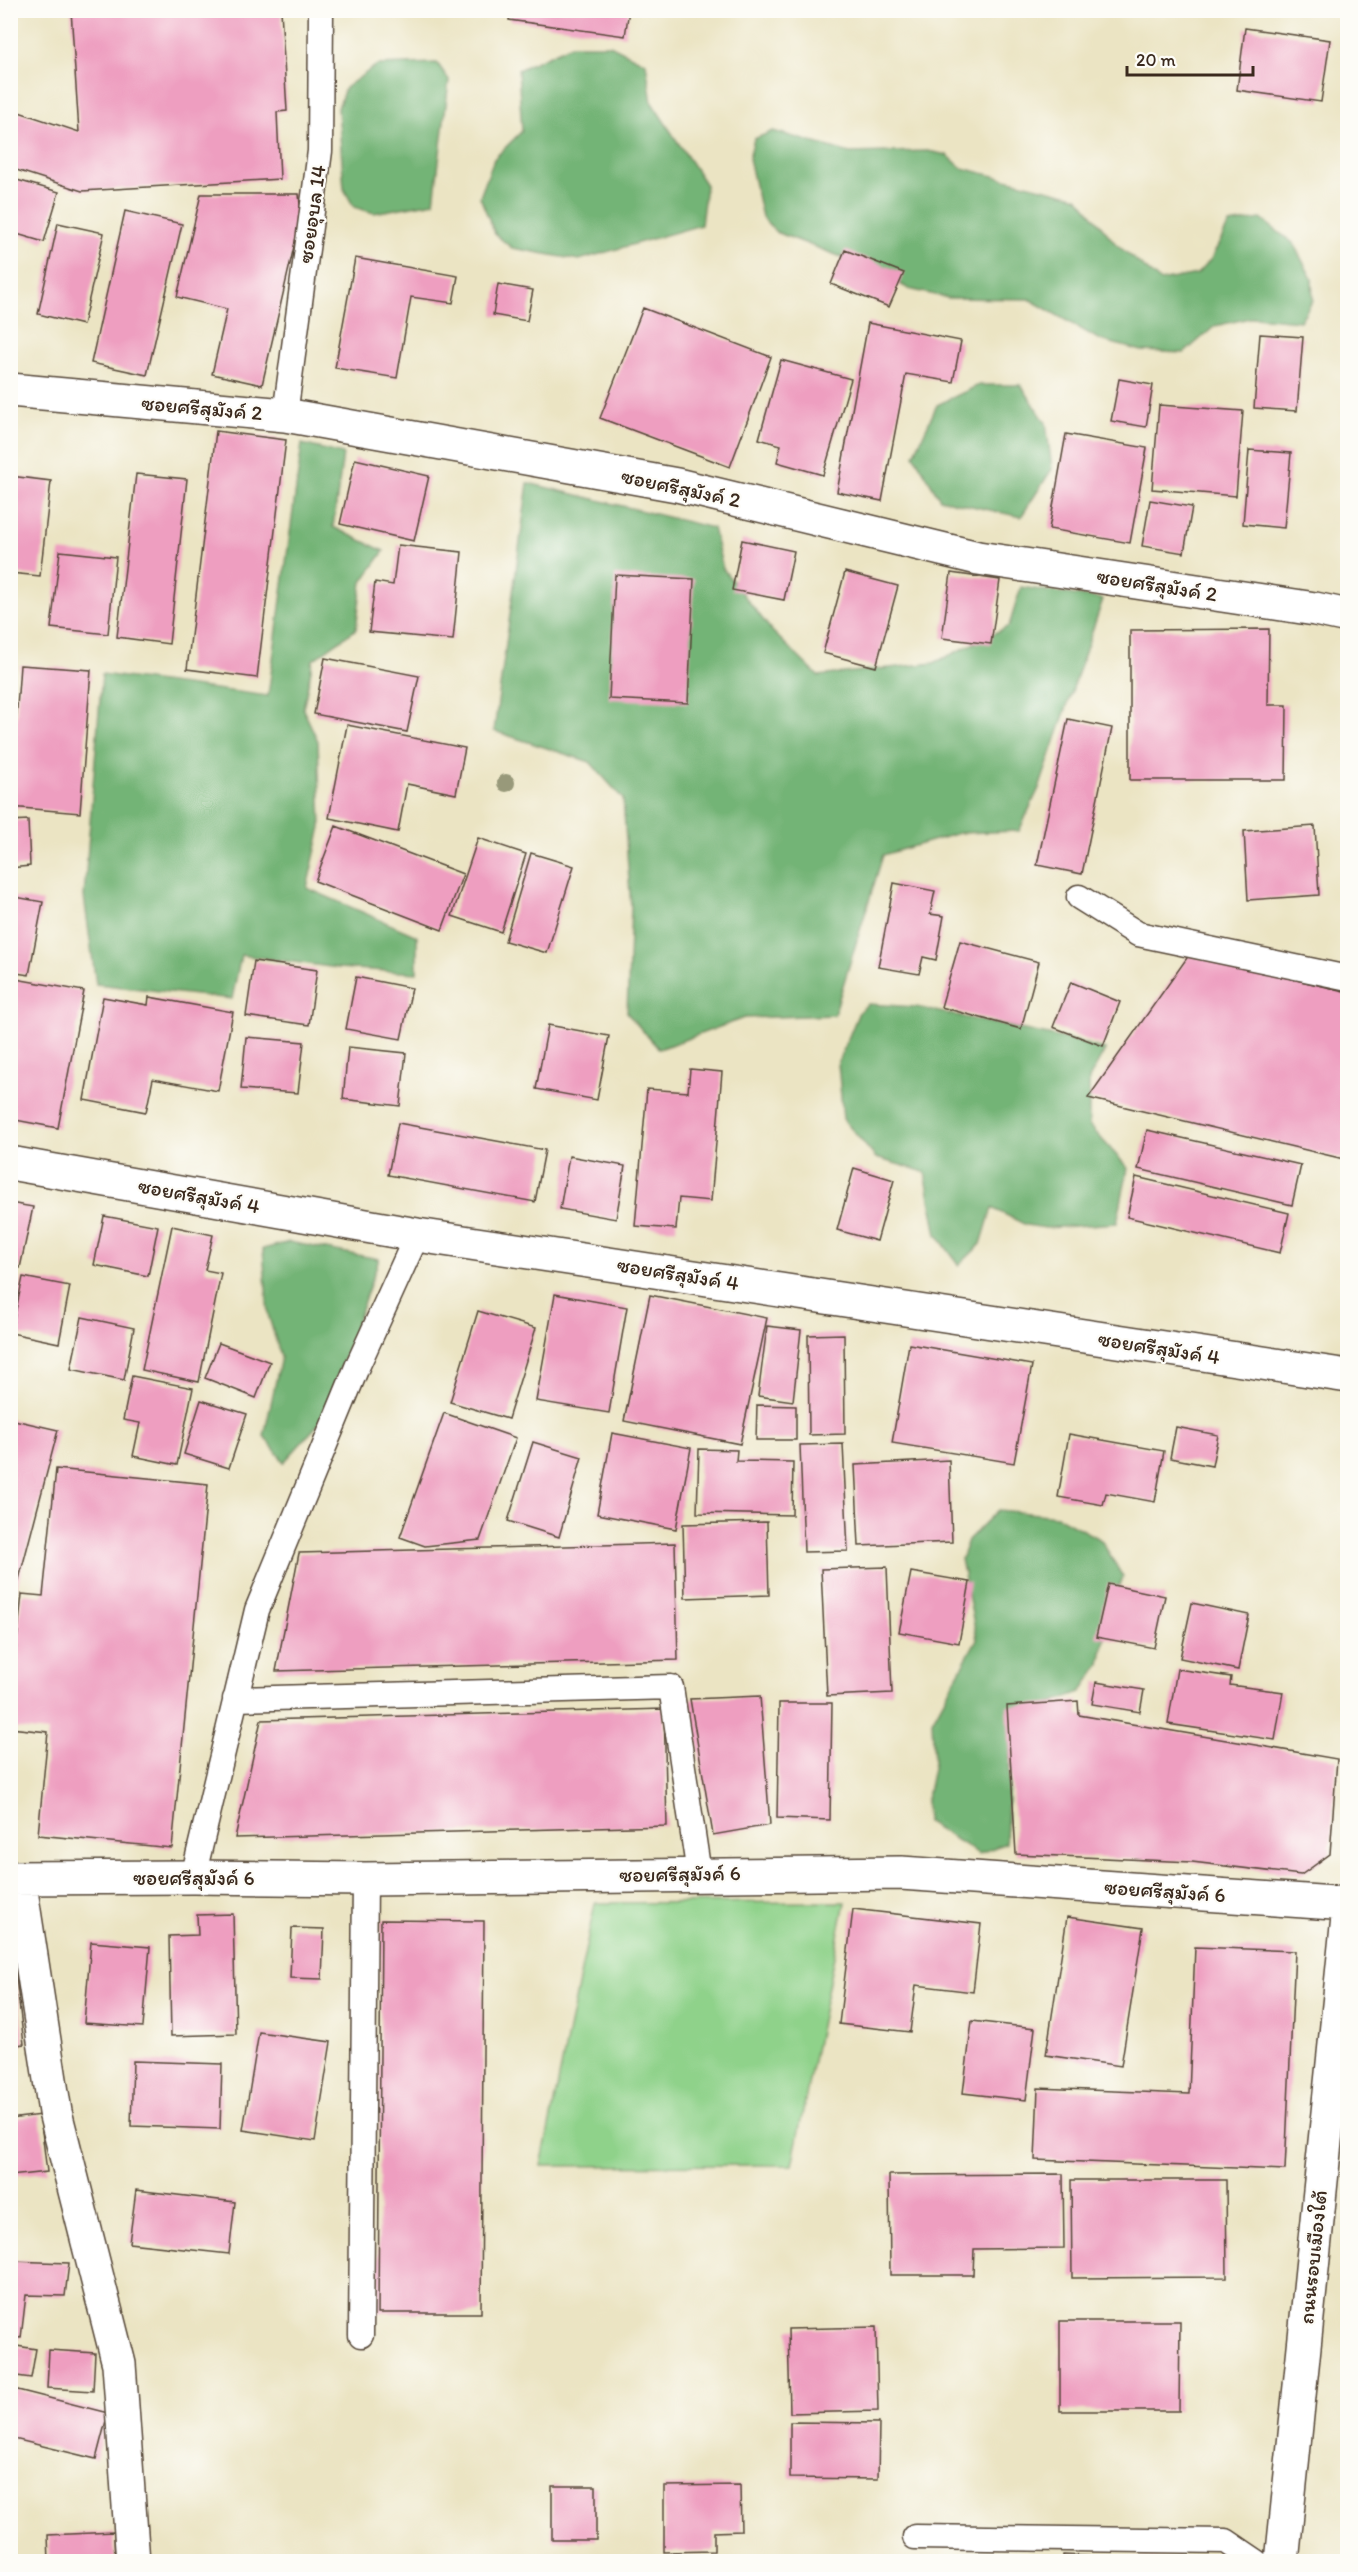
<svg xmlns="http://www.w3.org/2000/svg" width="1358" height="2572" viewBox="0 0 1358 2572" font-family="Itim,'Playpen Sans Thai',sans-serif">
  <rect width="100%" height="100%" fill="#fdfcf7"/>
  <filter id="ink" filterUnits="userSpaceOnUse"><feTurbulence type="fractalNoise" baseFrequency=".0167" numOctaves="2"/><feDisplacementMap in="SourceGraphic" scale="12" xChannelSelector="R" yChannelSelector="G"/><feConvolveMatrix kernelMatrix="1 2 1 2 8 2 1 2 1" color-interpolation-filters="sRGB"/></filter>
  <filter id="wash" filterUnits="userSpaceOnUse"><feTurbulence type="fractalNoise" baseFrequency=".008" numOctaves="4" result="noise"/><feDisplacementMap in="SourceGraphic" scale="24" xChannelSelector="R" yChannelSelector="G"/><feGaussianBlur stdDeviation="1.35" result="paint"/><feColorMatrix in="noise" values="0 0 0 0 0 0 0 0 0 0 0 0 0 0 0 0 0 1.4 0 .05"/><feComposite in="paint" operator="in"/></filter>
  <g filter="url(#wash)">
    <rect width="100%" height="100%" fill="#ebe4c3"/>
    <!-- green -->
    <path fill="#8fd28a" stroke="#657e54" stroke-width="1.5" d="M 845,1902 L 792,2165 L 541,2166 L 595,1903 Z"/>
    <!-- forest -->
    <path fill="#73b476" stroke="#576f4a" stroke-width="1.5" d="M 571,45 L 610,45 L 646,63 L 652,103 L 706,185 L 701,225 L 579,260 L 512,248 L 495,234 L 480,197 L 494,159 L 522,131 L 518,70 Z
      M 437,63 L 449,80 L 434,202 L 374,213 L 354,207 L 344,189 L 338,108 L 345,88 L 377,65 Z
      M 773,131 L 850,153 L 928,151 L 947,155 L 962,168 L 1078,197 L 1115,243 L 1160,281 L 1197,274 L 1211,259 L 1229,224 L 1261,219 L 1293,243 L 1312,279 L 1313,300 L 1300,321 L 1254,317 L 1215,326 L 1184,353 L 1142,351 L 1100,340 L 1029,299 L 948,298 L 909,289 L 873,269 L 776,232 L 762,217 L 749,158 L 754,139 Z
      M 979,385 L 1021,385 L 1046,423 L 1052,469 L 1021,517 L 940,499 L 914,455 L 937,405 Z
      M 302,444 L 343,454 L 333,527 L 384,551 L 362,582 L 356,629 L 313,660 L 303,709 L 318,741 L 321,827 L 307,888 L 417,936 L 417,973 L 338,968 L 241,955 L 232,999 L 96,984 L 84,896 L 102,674 L 268,696 Z
      M 528,483 L 713,528 L 723,569 L 772,631 L 818,676 L 934,663 L 1009,626 L 1021,587 L 1103,599 L 1040,786 L 1019,831 L 959,833 L 883,855 L 834,1015 L 744,1018 L 659,1049 L 627,1013 L 631,907 L 623,799 L 590,762 L 494,731 Z
      M 868,1004 L 916,1007 L 1081,1042 L 1105,1050 L 1089,1079 L 1089,1125 L 1128,1168 L 1117,1223 L 1046,1228 L 1026,1225 L 992,1208 L 981,1244 L 959,1265 L 937,1235 L 925,1172 L 876,1158 L 843,1119 L 838,1063 L 859,1012 Z
      M 289,1242 L 379,1259 L 322,1420 L 284,1462 L 264,1436 L 281,1357 L 268,1314 L 263,1249 Z
      M 998,1510 L 1057,1516 L 1101,1540 L 1123,1577 L 1110,1611 L 1100,1664 L 1081,1692 L 1012,1717 L 1006,1843 L 979,1854 L 927,1822 L 926,1802 L 934,1763 L 932,1721 L 977,1639 L 961,1559 L 968,1540 Z"/>
    <g id="blocks">
      <!-- building -->
      <path fill="#ee9ec0" d="M 71,10 L 281,10 L 287,111 L 277,112 L 280,179 L 82,191 L 10,168 L 10,109 L 79,132 Z
        M 510,10 L 629,10 L 625,36 L 509,20 Z
        M 1245,28 L 1330,40 L 1321,102 L 1237,90 Z
        M 10,178 L 59,192 L 44,242 L 10,232 Z
        M 201,194 L 299,194 L 301,216 L 262,385 L 212,374 L 227,309 L 177,297 Z
        M 125,211 L 182,224 L 147,375 L 91,363 Z
        M 58,223 L 104,233 L 83,325 L 38,314 Z
        M 845,250 L 904,273 L 889,307 L 831,284 Z
        M 355,258 L 458,276 L 453,303 L 411,297 L 397,378 L 335,368 Z
        M 498,284 L 533,290 L 527,321 L 493,315 Z
        M 643,308 L 771,357 L 730,467 L 600,418 Z
        M 868,323 L 961,341 L 953,382 L 906,374 L 882,501 L 837,492 Z
        M 1260,334 L 1303,337 L 1297,411 L 1254,408 Z
        M 781,360 L 851,379 L 823,475 L 777,462 L 781,445 L 759,439 Z
        M 1119,379 L 1153,385 L 1146,427 L 1111,421 Z
        M 1159,405 L 1243,411 L 1236,496 L 1152,489 Z
        M 216,431 L 286,440 L 257,678 L 187,669 Z
        M 1066,434 L 1147,448 L 1130,543 L 1049,529 Z
        M 1249,450 L 1291,453 L 1284,528 L 1243,524 Z
        M 355,459 L 429,476 L 414,541 L 340,524 Z
        M 136,474 L 187,479 L 169,644 L 117,637 Z
        M 10,476 L 51,481 L 40,576 L 10,573 Z
        M 1150,500 L 1192,507 L 1184,553 L 1142,546 Z
        M 742,540 L 794,551 L 784,600 L 732,590 Z
        M 398,545 L 462,552 L 453,640 L 369,632 L 375,582 L 393,585 Z
        M 60,551 L 116,557 L 108,634 L 51,628 Z
        M 845,572 L 898,586 L 876,667 L 823,653 Z
        M 951,573 L 1000,580 L 991,644 L 942,638 Z
        M 615,575 L 694,579 L 688,703 L 609,699 Z
        M 1269,629 L 1268,705 L 1287,705 L 1286,780 L 1130,780 L 1130,630 Z
        M 325,658 L 419,676 L 407,732 L 314,714 Z
        M 20,665 L 91,670 L 80,813 L 10,807 Z
        M 1068,719 L 1112,728 L 1082,874 L 1037,865 Z
        M 347,725 L 465,748 L 456,794 L 407,784 L 398,832 L 329,818 Z
        M 28,820 L 30,866 L 10,868 L 10,821 Z
        M 336,826 L 463,874 L 442,930 L 315,881 Z
        M 1315,826 L 1319,895 L 1248,900 L 1244,831 Z
        M 478,838 L 526,854 L 501,932 L 452,916 Z
        M 531,853 L 574,866 L 547,953 L 505,941 Z
        M 894,883 L 935,891 L 930,914 L 944,916 L 936,960 L 923,957 L 919,974 L 878,967 Z
        M 10,896 L 43,902 L 29,975 L 10,972 Z
        M 960,941 L 1039,962 L 1021,1029 L 941,1007 Z
        M 1189,955 L 1348,992 L 1348,1160 L 1088,1098 Z
        M 254,961 L 317,970 L 309,1025 L 246,1016 Z
        M 356,977 L 412,988 L 401,1039 L 346,1029 Z
        M 10,978 L 84,991 L 58,1128 L 10,1119 Z
        M 1071,982 L 1120,1002 L 1103,1046 L 1053,1027 Z
        M 103,997 L 148,1005 L 149,997 L 233,1012 L 218,1091 L 153,1079 L 146,1112 L 84,1100 Z
        M 548,1025 L 609,1036 L 597,1100 L 536,1089 Z
        M 246,1037 L 304,1042 L 298,1093 L 241,1089 Z
        M 348,1047 L 406,1053 L 400,1106 L 343,1099 Z
        M 690,1069 L 722,1072 L 711,1201 L 679,1198 L 676,1229 L 635,1226 L 647,1089 L 688,1092 Z
        M 398,1123 L 545,1150 L 535,1202 L 388,1175 Z
        M 1147,1130 L 1301,1165 L 1292,1205 L 1138,1169 Z
        M 569,1156 L 625,1166 L 616,1219 L 560,1209 Z
        M 854,1168 L 894,1180 L 877,1241 L 837,1230 Z
        M 1136,1177 L 1289,1213 L 1280,1253 L 1127,1217 Z
        M 10,1203 L 33,1207 L 20,1268 L 10,1266 Z
        M 104,1216 L 158,1226 L 148,1276 L 94,1265 Z
        M 172,1226 L 213,1235 L 205,1270 L 221,1273 L 199,1382 L 142,1370 Z
        M 23,1277 L 70,1286 L 59,1343 L 11,1333 Z
        M 555,1294 L 627,1307 L 609,1413 L 536,1401 Z
        M 650,1295 L 767,1318 L 740,1444 L 624,1421 Z
        M 478,1311 L 536,1328 L 508,1419 L 450,1402 Z
        M 82,1317 L 134,1328 L 124,1380 L 71,1369 Z
        M 767,1326 L 801,1330 L 793,1401 L 758,1396 Z
        M 844,1334 L 845,1434 L 809,1435 L 808,1335 Z
        M 219,1343 L 270,1362 L 256,1398 L 205,1378 Z
        M 909,1344 L 1032,1365 L 1014,1463 L 892,1443 Z
        M 132,1376 L 193,1388 L 177,1465 L 133,1456 L 140,1423 L 123,1420 Z
        M 201,1400 L 247,1414 L 229,1468 L 184,1454 Z
        M 757,1405 L 796,1406 L 796,1440 L 756,1440 Z
        M 444,1413 L 516,1438 L 480,1540 L 425,1546 L 400,1537 Z
        M 10,1419 L 58,1430 L 11,1610 L 10,1610 Z
        M 1176,1427 L 1218,1435 L 1212,1466 L 1170,1458 Z
        M 612,1433 L 691,1448 L 676,1529 L 597,1514 Z
        M 1069,1434 L 1164,1451 L 1155,1502 L 1106,1493 L 1103,1505 L 1058,1497 Z
        M 533,1442 L 582,1457 L 559,1537 L 508,1521 Z
        M 843,1444 L 848,1551 L 804,1552 L 800,1445 Z
        M 699,1449 L 737,1450 L 736,1461 L 793,1462 L 792,1515 L 697,1513 Z
        M 949,1460 L 952,1542 L 859,1546 L 855,1465 Z
        M 56,1469 L 208,1484 L 172,1848 L 38,1835 L 48,1732 L 10,1728 L 10,1707 L 22,1594 L 43,1596 Z
        M 767,1522 L 769,1595 L 685,1598 L 683,1524 Z
        M 675,1543 L 678,1660 L 276,1671 L 299,1553 Z
        M 887,1567 L 892,1693 L 827,1696 L 821,1569 Z
        M 911,1572 L 970,1582 L 959,1643 L 899,1632 Z
        M 1108,1584 L 1165,1596 L 1154,1648 L 1096,1637 Z
        M 1192,1603 L 1249,1615 L 1238,1670 L 1180,1658 Z
        M 1177,1669 L 1231,1677 L 1230,1685 L 1283,1692 L 1275,1740 L 1168,1724 Z
        M 1096,1682 L 1144,1690 L 1140,1712 L 1092,1704 Z
        M 760,1696 L 770,1825 L 713,1835 L 690,1699 Z
        M 1078,1701 L 1079,1715 L 1337,1759 L 1330,1854 L 1301,1875 L 1192,1862 L 1016,1854 L 1007,1706 Z
        M 779,1703 L 832,1703 L 830,1820 L 777,1818 Z
        M 664,1709 L 667,1826 L 235,1838 L 261,1720 Z
        M 853,1909 L 981,1924 L 973,1992 L 916,1985 L 910,2032 L 839,2024 Z
        M 233,1914 L 236,2034 L 171,2036 L 169,1936 L 198,1935 L 197,1915 Z
        M 1067,1917 L 1143,1928 L 1121,2066 L 1046,2055 Z
        M 381,1920 L 484,1921 L 481,2313 L 378,2313 Z
        M 10,1928 L 24,2044 L 10,2046 Z
        M 292,1928 L 324,1929 L 322,1979 L 290,1978 Z
        M 91,1942 L 150,1947 L 143,2027 L 84,2023 Z
        M 1195,1947 L 1295,1951 L 1285,2170 L 1035,2160 L 1038,2088 L 1189,2094 Z
        M 972,2021 L 1035,2028 L 1026,2100 L 963,2093 Z
        M 259,2032 L 331,2042 L 315,2141 L 243,2130 Z
        M 133,2061 L 222,2064 L 220,2129 L 131,2126 Z
        M 40,2115 L 47,2172 L 10,2176 L 10,2119 Z
        M 1063,2174 L 1064,2248 L 974,2249 L 973,2275 L 890,2275 L 889,2175 Z
        M 1071,2180 L 1226,2180 L 1227,2277 L 1072,2278 Z
        M 136,2190 L 235,2202 L 229,2254 L 129,2243 Z
        M 10,2261 L 69,2263 L 65,2296 L 26,2295 L 21,2338 L 10,2337 Z
        M 1060,2321 L 1180,2321 L 1179,2411 L 1060,2411 Z
        M 876,2327 L 878,2411 L 790,2413 L 788,2329 Z
        M 10,2345 L 36,2349 L 31,2378 L 10,2375 Z
        M 49,2350 L 95,2353 L 93,2391 L 47,2388 Z
        M 10,2388 L 108,2413 L 96,2459 L 10,2438 Z
        M 790,2422 L 879,2423 L 878,2479 L 790,2478 Z
        M 740,2485 L 741,2531 L 714,2532 L 714,2551 L 664,2552 L 664,2486 Z
        M 552,2486 L 596,2486 L 596,2540 L 552,2540 Z
        M 114,2532 L 115,2562 L 49,2562 L 48,2535 Z
        M 1063,2555 L 1173,2560 L 1173,2562 L 1063,2562 Z"/>
    </g>
  </g>
  <g filter="url(#ink)">
    <use href="#blocks" fill-opacity="0" stroke="#554637" stroke-width="1.5"/>
    <g fill="none" stroke-linecap="round" stroke-linejoin="round">
      <defs>
        <path id="service" d="M 285,415 L 320,151 L 321,10
          M 1079,897 L 1138,934 L 1348,978
          M 235,1699 L 671,1687 L 699,1874
          M 193,1877 L 257,1610 L 357,1367 L 417,1235
          M 361,2335 L 365,1879
          M 915,2537 L 1226,2541 L 1257,2562"/>
        <path id="minor" d="M 10,390 L 285,415 L 677,485 L 978,558 L 1315,609 L 1348,616
          M 10,1163 L 417,1235 L 1348,1376
          M 10,1878 L 193,1877 L 365,1879 L 901,1873 L 1348,1904
          M 19,1878 L 55,2112 L 119,2364 L 133,2562
          M 1282,2562 L 1348,1917"/>
      </defs>
      <!-- service casing -->
      <use href="#service" stroke="#554637" stroke-width="27"/>
      <!-- minor casing -->
      <use href="#minor" stroke="#554637" stroke-width="36"/>
      <!-- service -->
      <use href="#service" stroke="#fff" stroke-width="24"/>
      <!-- minor -->
      <use href="#minor" stroke="#fff" stroke-width="33"/>
    </g>
    <!-- trees -->
    <circle fill="#98997a" cx="506" cy="783" r="9"/>
  </g>
  <g text-anchor="middle" stroke-width="4.5" stroke-linejoin="round" paint-order="stroke">
    <!-- street labels -->
    <g font-size="21" fill="#3b2a1e" stroke="#fdfcf7">
      <text transform="translate(312 214) rotate(-82)" y="7">ซอยอุบล 14</text>
      <text transform="translate(202 408) rotate(5)" y="7">ซอยศรีสุมังค์ 2</text>
      <text transform="translate(681 488) rotate(12)" y="7">ซอยศรีสุมังค์ 2</text>
      <text transform="translate(1157 585) rotate(9)" y="7">ซอยศรีสุมังค์ 2</text>
      <text transform="translate(199 1196) rotate(10)" y="7">ซอยศรีสุมังค์ 4</text>
      <text transform="translate(678 1274) rotate(9)" y="7">ซอยศรีสุมังค์ 4</text>
      <text transform="translate(1159 1348) rotate(9)" y="7">ซอยศรีสุมังค์ 4</text>
      <text transform="translate(680 1874) rotate(-1)" y="7">ซอยศรีสุมังค์ 6</text>
      <text x="194" y="1885">ซอยศรีสุมังค์ 6</text>
      <text transform="translate(1165 1891) rotate(4)" y="7">ซอยศรีสุมังค์ 6</text>
      <text transform="translate(1313 2257) rotate(-84)" y="7">ถนนรอบเมืองใต้</text>
    </g>
  </g>
  <!-- margin -->
  <rect width="1358" height="2572" fill="none" stroke="#fdfcf7" stroke-width="36"/>
  <!-- scale -->
  <path d="M1127 66v9h126v-9" fill="none" stroke="#3b2a1e" stroke-width="3"/>
  <text x="1136" y="66" font-size="18" fill="#3b2a1e" stroke="#fdfcf7" stroke-width="4.5" paint-order="stroke">20 m</text>
</svg>
